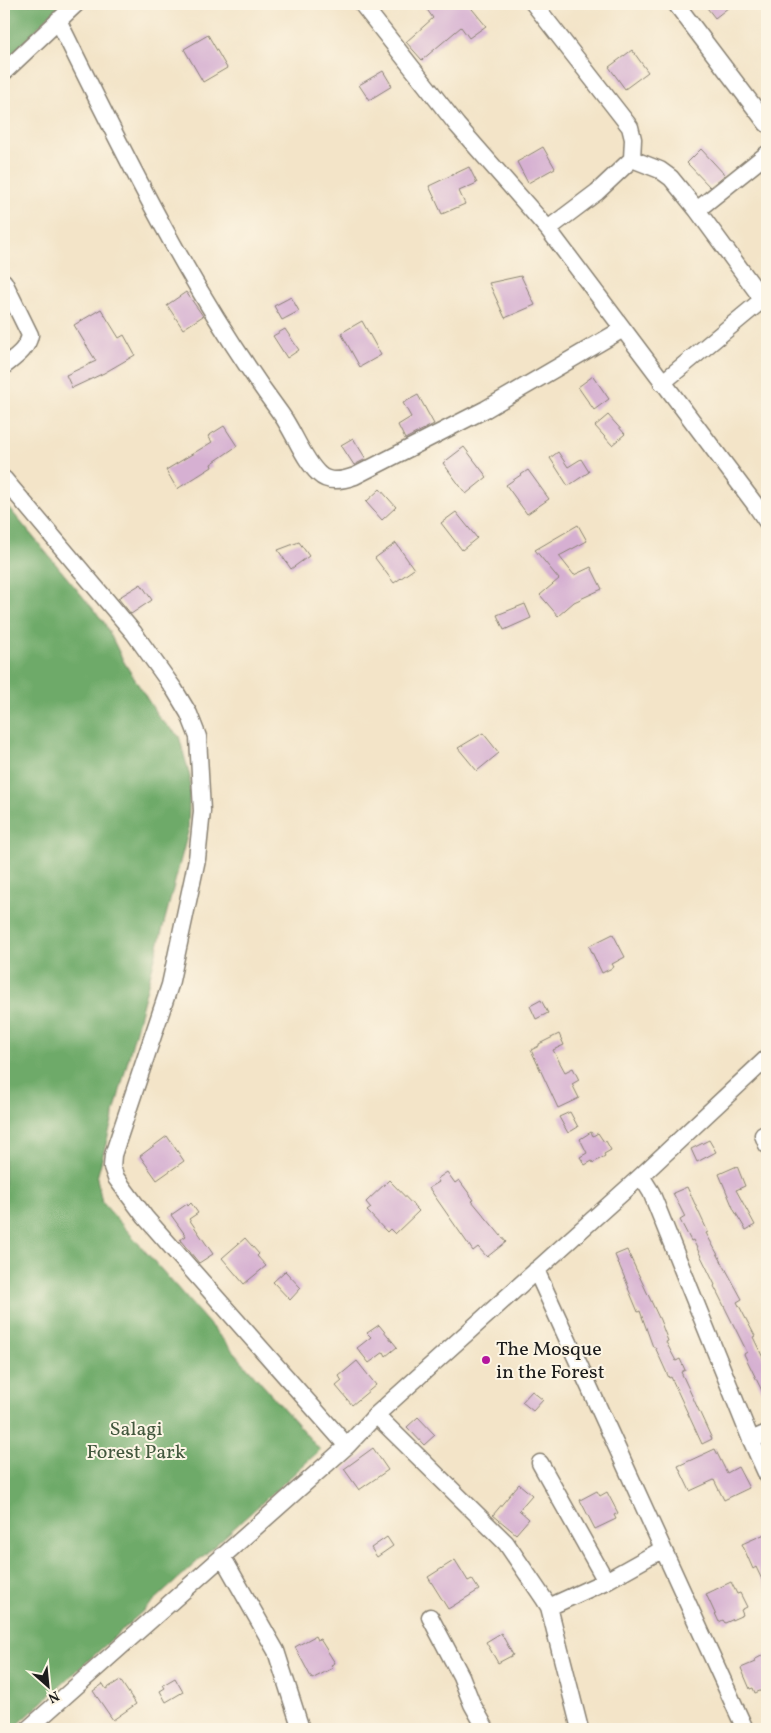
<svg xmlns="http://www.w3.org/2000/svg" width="771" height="1733" viewBox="0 0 771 1733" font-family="Vollkorn,serif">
  <rect width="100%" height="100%" fill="#fcf5e5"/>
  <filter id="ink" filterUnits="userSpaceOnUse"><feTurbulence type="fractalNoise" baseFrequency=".02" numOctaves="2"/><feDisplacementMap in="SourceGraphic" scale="10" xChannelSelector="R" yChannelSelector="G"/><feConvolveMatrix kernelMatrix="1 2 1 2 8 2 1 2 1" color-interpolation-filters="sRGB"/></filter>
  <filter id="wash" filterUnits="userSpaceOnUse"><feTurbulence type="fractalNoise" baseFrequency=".0096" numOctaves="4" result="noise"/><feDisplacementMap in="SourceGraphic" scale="20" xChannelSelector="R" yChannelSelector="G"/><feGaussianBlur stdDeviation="1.12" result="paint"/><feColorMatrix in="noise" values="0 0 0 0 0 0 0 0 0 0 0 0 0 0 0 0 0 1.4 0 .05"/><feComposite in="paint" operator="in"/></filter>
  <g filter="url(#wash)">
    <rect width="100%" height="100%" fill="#f3e4c8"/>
    <!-- forest -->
    <path fill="#6eaa69" stroke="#456342" d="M 4,4 L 61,4 L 4,62 Z
      M 4,502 L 104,622 L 124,662 L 160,719 L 179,736 L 190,777 L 188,832 L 97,1178 L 102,1202 L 320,1450 L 13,1729 L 4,1729 Z"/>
    <g id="blocks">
      <!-- building -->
      <path fill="#d6b0d2" d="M 423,4 L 468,4 L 486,26 L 469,38 L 461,27 L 422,60 L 406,42 L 433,18 Z
        M 704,4 L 733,4 L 715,18 Z
        M 208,35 L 227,68 L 203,82 L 184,49 Z
        M 632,50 L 648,72 L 625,89 L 609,67 Z
        M 383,71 L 392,86 L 369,100 L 359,85 Z
        M 543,147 L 555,168 L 528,183 L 517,162 Z
        M 701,149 L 725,175 L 710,187 L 687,163 Z
        M 469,167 L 477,183 L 459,191 L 465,204 L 442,214 L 429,186 Z
        M 521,276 L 535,305 L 505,318 L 489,283 Z
        M 186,292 L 203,316 L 183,329 L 167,305 Z
        M 291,297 L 299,311 L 282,320 L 274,306 Z
        M 101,309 L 119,338 L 124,335 L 135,355 L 104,373 L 72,388 L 66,375 L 96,361 L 74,325 Z
        M 362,321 L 381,355 L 360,367 L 341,333 Z
        M 285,329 L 299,350 L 287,358 L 273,336 Z
        M 593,376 L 609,399 L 594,410 L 578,387 Z
        M 418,395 L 434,424 L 405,439 L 398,425 L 411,417 L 403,403 Z
        M 608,415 L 625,434 L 612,445 L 595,426 Z
        M 224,426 L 237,446 L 211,464 L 212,467 L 177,489 L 166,470 L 212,442 L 208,436 Z
        M 353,438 L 366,459 L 354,465 L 341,445 Z
        M 464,447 L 487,477 L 466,494 L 443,463 Z
        M 558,452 L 568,467 L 581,459 L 589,472 L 568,486 L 550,458 Z
        M 528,470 L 549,499 L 527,514 L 506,485 Z
        M 380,489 L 396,507 L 382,520 L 366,502 Z
        M 456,512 L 477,538 L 462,550 L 441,523 Z
        M 578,525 L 587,541 L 559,556 L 574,575 L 591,567 L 602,589 L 574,602 L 558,616 L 540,595 L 559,579 L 535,550 Z
        M 299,542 L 309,556 L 291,569 L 278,550 Z
        M 396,543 L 414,569 L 394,583 L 375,558 Z
        M 141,584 L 152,600 L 131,614 L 118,598 Z
        M 525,604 L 531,618 L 504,630 L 497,615 Z
        M 483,733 L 499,753 L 477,771 L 458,748 Z
        M 613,934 L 625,957 L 612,964 L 614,967 L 602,973 L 589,946 Z
        M 541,1000 L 548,1013 L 536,1019 L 530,1006 Z
        M 559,1034 L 564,1045 L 553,1050 L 565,1072 L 573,1068 L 579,1080 L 572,1084 L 579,1098 L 558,1108 L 531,1050 L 539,1046 L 539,1044 Z
        M 570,1112 L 578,1127 L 568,1133 L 559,1117 Z
        M 591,1132 L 593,1136 L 598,1133 L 604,1142 L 606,1141 L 611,1150 L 604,1154 L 605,1156 L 593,1163 L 592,1161 L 585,1165 L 580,1157 L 587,1153 L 580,1139 Z
        M 167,1136 L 184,1161 L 157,1180 L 140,1156 Z
        M 709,1140 L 716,1152 L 697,1162 L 691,1149 Z
        M 737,1166 L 745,1186 L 736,1190 L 755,1225 L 746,1230 L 734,1210 L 719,1174 Z
        M 447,1172 L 455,1183 L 459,1180 L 474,1200 L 472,1201 L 506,1242 L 487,1257 L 478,1247 L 473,1251 L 429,1188 L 439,1182 L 437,1179 Z
        M 389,1180 L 419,1211 L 395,1234 L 390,1229 L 387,1232 L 367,1211 L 371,1208 L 366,1202 Z
        M 687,1187 L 708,1232 L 706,1233 L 742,1299 L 737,1302 L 755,1336 L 753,1337 L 767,1366 L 767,1401 L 744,1354 L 747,1352 L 714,1286 L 715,1285 L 693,1240 L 691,1241 L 680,1220 L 685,1217 L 673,1193 Z
        M 191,1203 L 198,1213 L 189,1219 L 213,1254 L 199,1263 L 180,1240 L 186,1236 L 171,1215 L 187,1204 L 188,1206 Z
        M 245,1238 L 259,1254 L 257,1256 L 266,1266 L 244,1284 L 222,1258 Z
        M 627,1250 L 660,1320 L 668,1341 L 666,1342 L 676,1361 L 680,1359 L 685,1370 L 681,1372 L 712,1439 L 702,1444 L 671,1377 L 669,1378 L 655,1347 L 653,1347 L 640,1311 L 638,1312 L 628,1288 L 629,1288 L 615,1255 Z
        M 285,1271 L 301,1288 L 290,1300 L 273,1282 Z
        M 379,1325 L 397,1347 L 386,1356 L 384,1352 L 369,1363 L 357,1348 L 371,1337 L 367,1333 Z
        M 357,1361 L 376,1385 L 352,1405 L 336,1386 L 342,1381 L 339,1376 Z
        M 532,1391 L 543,1400 L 533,1411 L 522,1402 Z
        M 418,1417 L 435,1435 L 424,1445 L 407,1427 Z
        M 373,1448 L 388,1470 L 359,1490 L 344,1469 Z
        M 715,1449 L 727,1473 L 738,1467 L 749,1488 L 724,1500 L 714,1480 L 690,1491 L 678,1466 Z
        M 519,1484 L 532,1495 L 519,1510 L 529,1519 L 516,1534 L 493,1515 Z
        M 597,1491 L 600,1496 L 607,1492 L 618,1513 L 614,1515 L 616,1519 L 595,1529 L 580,1500 Z
        M 767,1533 L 767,1590 L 756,1567 L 753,1569 L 742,1544 Z
        M 387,1537 L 393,1546 L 377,1557 L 371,1548 Z
        M 455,1560 L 468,1581 L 472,1579 L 479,1590 L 448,1609 L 428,1577 Z
        M 731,1582 L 737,1594 L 740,1593 L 747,1607 L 741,1610 L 743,1615 L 725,1623 L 723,1620 L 719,1622 L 706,1594 Z
        M 501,1633 L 513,1655 L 498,1663 L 486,1642 Z
        M 315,1636 L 317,1640 L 320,1639 L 335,1663 L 331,1665 L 333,1668 L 312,1679 L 295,1647 Z
        M 767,1653 L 767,1688 L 755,1693 L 753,1688 L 750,1689 L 741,1668 L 755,1662 L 754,1660 Z
        M 175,1678 L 183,1692 L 166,1702 L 160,1691 L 165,1688 L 163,1685 Z
        M 120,1680 L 136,1704 L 113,1720 L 93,1691 L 103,1684 L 106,1689 Z"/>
    </g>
  </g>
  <g filter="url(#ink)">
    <use href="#blocks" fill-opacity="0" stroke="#888072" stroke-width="1"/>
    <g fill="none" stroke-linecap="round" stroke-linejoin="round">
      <defs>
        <path id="minor" d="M 362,4 L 457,125 L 548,229 L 754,503 L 767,522
          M 534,4 L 630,127 L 633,139 L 632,159
          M 676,4 L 767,124
          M 58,20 C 125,156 191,292 281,414 C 294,432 303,459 319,474 C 329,484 344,480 355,476 L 486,409 L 623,329
          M 4,72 L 76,4
          M 697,210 L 767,154
          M 548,229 L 597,192 L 632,159 L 660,170 L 671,178 L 697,210 L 763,300
          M 4,282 L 30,335 C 27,350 15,357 4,366
          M 662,383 L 767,296
          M 4,479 L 134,633 L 174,689 L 189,714 L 198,737 L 202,811 L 197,859 L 170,985 L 113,1155 L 112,1167 L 116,1178 L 145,1217 L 347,1446
          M 763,1135 L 767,1145
          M 641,1176 L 651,1192 L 751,1440 L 767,1475
          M 536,1270 L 745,1729
          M 376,1415 L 506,1543 L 544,1599 L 549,1607 L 580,1729
          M 751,1440 L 767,1433
          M 540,1463 L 606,1581
          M 222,1556 L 276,1651 L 301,1729
          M 549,1607 L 606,1581 L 663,1549
          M 430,1617 L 461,1676 L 472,1704 L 486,1729
          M 28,1729 L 347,1446 L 376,1415 L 641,1176 L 767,1058"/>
      </defs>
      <!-- minor casing -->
      <use href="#minor" stroke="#888072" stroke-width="19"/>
      <!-- minor -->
      <use href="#minor" stroke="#fff" stroke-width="16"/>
    </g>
  </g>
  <!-- markers -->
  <circle fill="#b5179e" stroke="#fcf5e5" stroke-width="2" cx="486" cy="1360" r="5"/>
  <g text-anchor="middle" stroke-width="4" stroke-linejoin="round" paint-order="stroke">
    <!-- poi labels -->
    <g font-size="20" fill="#1c1c1c" stroke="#fcf5e5" text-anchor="start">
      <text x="496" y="1355">The Mosque<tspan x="496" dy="23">in the Forest</tspan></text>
    </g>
    <!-- park labels -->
    <g font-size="20" fill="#42573d" stroke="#fcf5e5">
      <text x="136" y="1435">Salagi<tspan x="136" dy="23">Forest Park</tspan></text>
    </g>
  </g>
  <!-- margin -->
  <rect width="771" height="1733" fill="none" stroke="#fcf5e5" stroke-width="20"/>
  <!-- north arrow -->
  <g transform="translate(48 1686) rotate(153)" stroke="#fcf5e5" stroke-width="4" paint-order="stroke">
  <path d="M0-4L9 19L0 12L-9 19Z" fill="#1c1c1c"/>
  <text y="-8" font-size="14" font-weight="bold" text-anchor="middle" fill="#1c1c1c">N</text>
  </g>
</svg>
